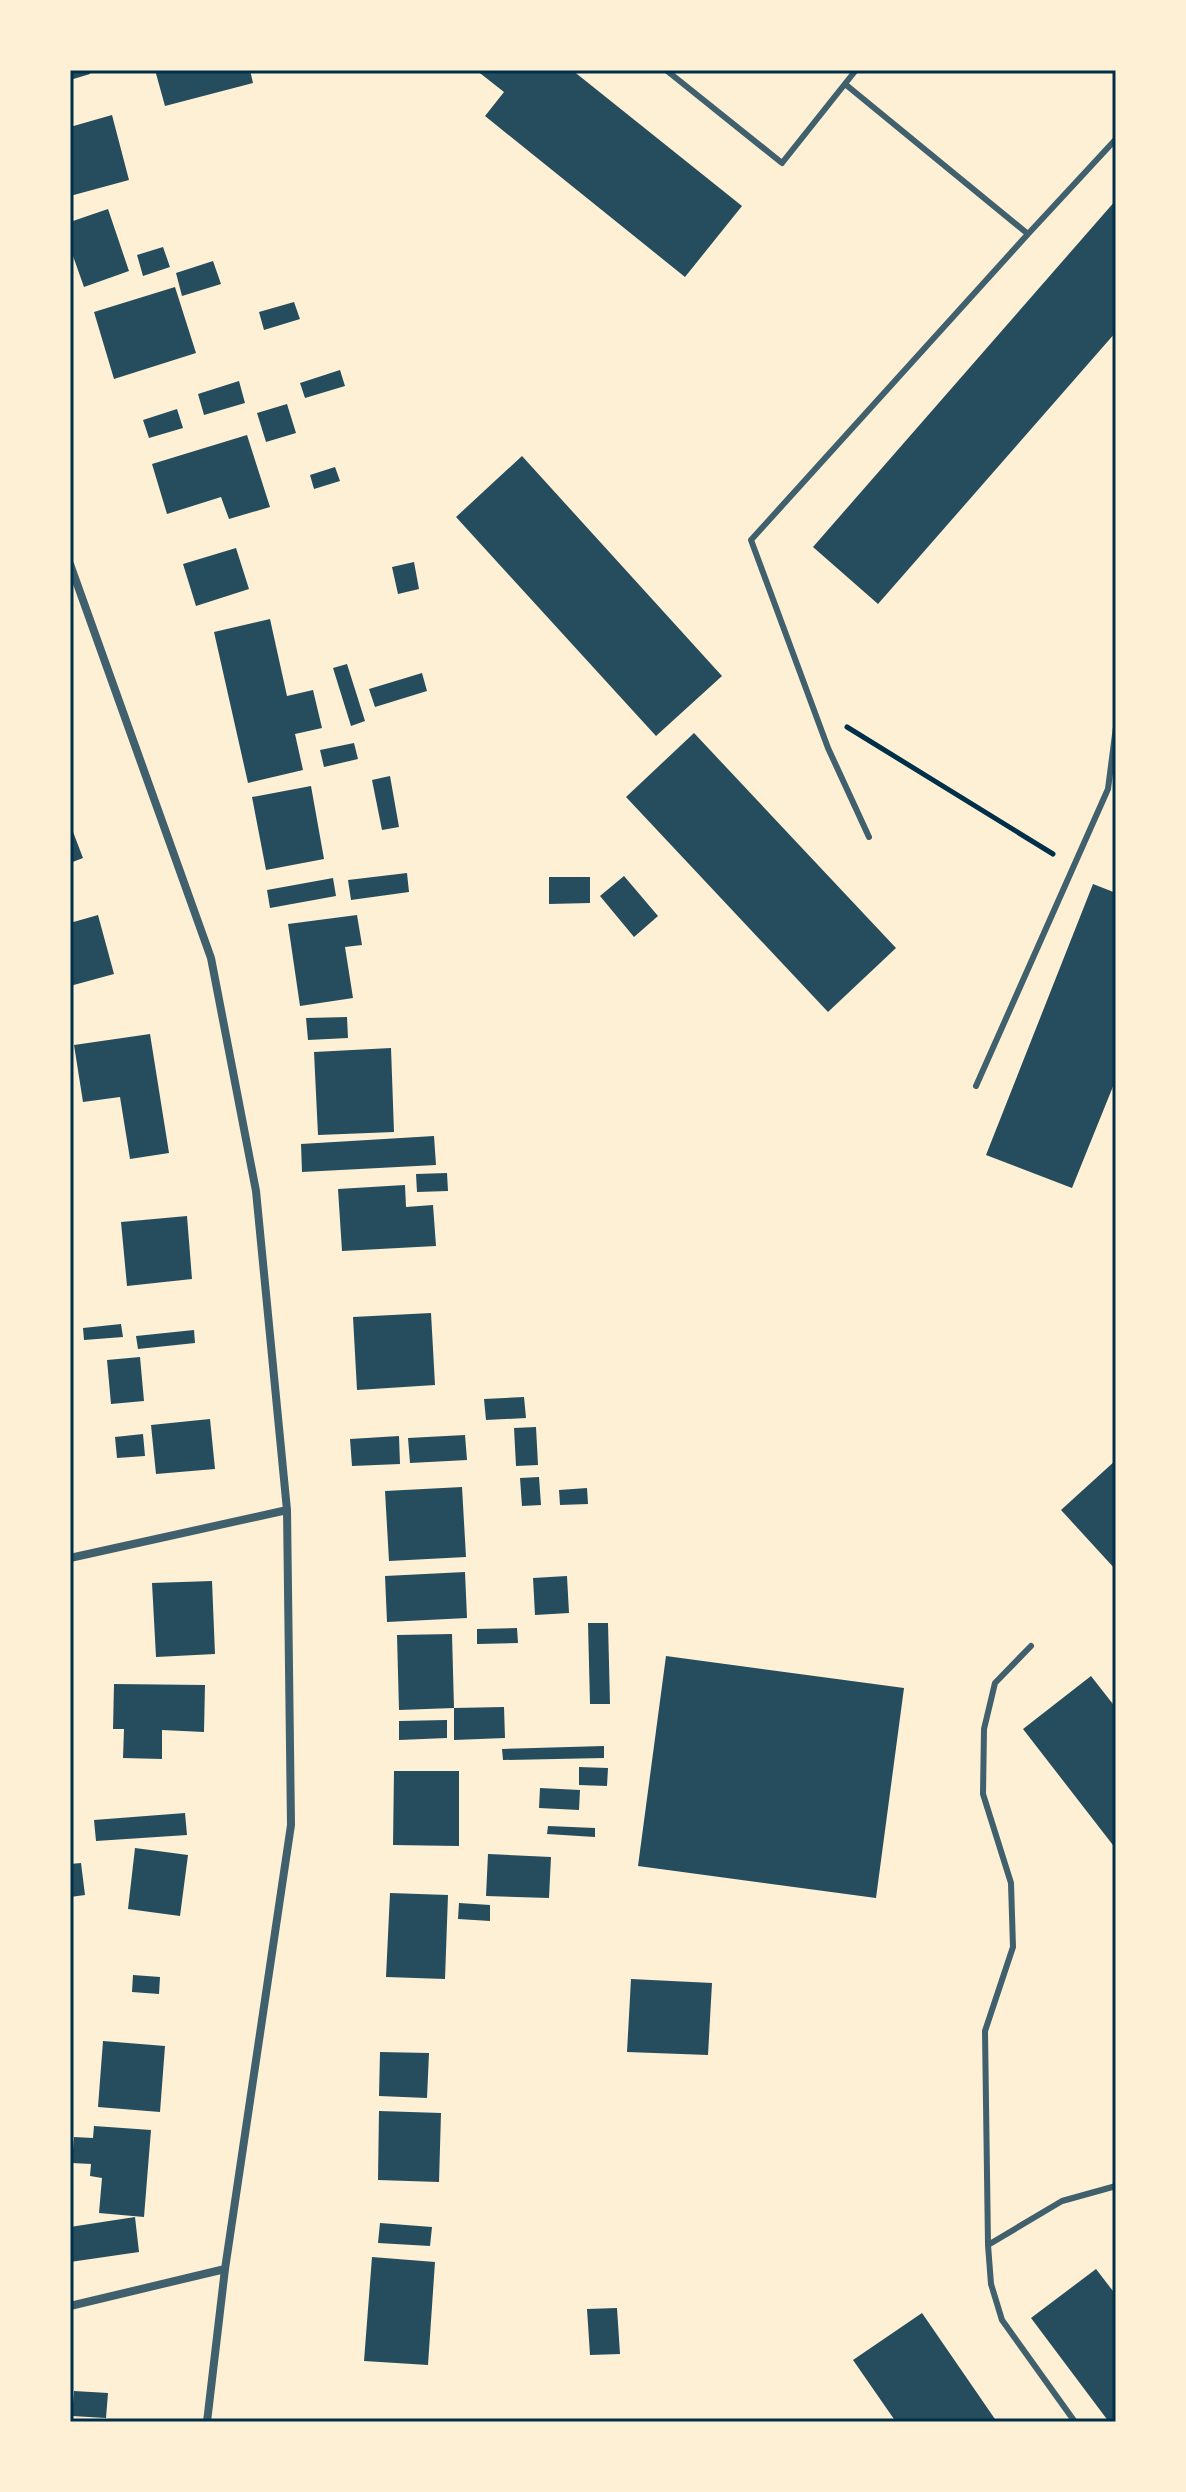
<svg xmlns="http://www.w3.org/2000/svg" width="1186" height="2492" viewBox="0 0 1186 2492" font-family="Arial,sans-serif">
  <rect width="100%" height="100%" fill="#fdf0d5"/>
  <!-- building -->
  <path fill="#264d5e" d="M 70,70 L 89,70 L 90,74 L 70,80 Z
    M 155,70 L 250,70 L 253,83 L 165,106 Z
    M 476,70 L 572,70 L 742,206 L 685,277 L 485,116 L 504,92 Z
    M 112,115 L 129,180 L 70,196 L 70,127 Z
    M 1116,200 L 1116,332 L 878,604 L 813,547 Z
    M 108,209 L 129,271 L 84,287 L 73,256 L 70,257 L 70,222 Z
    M 163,247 L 170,267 L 143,276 L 137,255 Z
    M 213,261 L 221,284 L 182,296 L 176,273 Z
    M 175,287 L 196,353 L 114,379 L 94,312 Z
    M 294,302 L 300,319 L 264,330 L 259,312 Z
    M 340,370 L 345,386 L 305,398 L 300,383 Z
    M 239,381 L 245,403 L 204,415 L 198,394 Z
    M 287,404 L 296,433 L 266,442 L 257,413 Z
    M 177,409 L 183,428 L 149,438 L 143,420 Z
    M 247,435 L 270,507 L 229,519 L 221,497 L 167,514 L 152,464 Z
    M 522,456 L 722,676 L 656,736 L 456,517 Z
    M 335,467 L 340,481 L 314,489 L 310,475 Z
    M 236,548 L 249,589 L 196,606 L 183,564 Z
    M 414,562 L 419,589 L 398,594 L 392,567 Z
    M 270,619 L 287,696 L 313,690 L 322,728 L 295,734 L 303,770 L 248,783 L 214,632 Z
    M 347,664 L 365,721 L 351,726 L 333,668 Z
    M 422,673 L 427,691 L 375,707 L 369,689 Z
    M 694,733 L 896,948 L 828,1012 L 626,797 Z
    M 354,743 L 358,759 L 324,767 L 320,750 Z
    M 390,776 L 399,827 L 382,830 L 372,780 Z
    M 311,786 L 324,859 L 266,870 L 252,797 Z
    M 70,824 L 83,858 L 70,863 Z
    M 407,873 L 409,892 L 351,900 L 348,880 Z
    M 624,876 L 658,916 L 634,937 L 600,896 Z
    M 549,877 L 590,877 L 590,903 L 549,904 Z
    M 333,878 L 336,896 L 270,908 L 267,890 Z
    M 1093,884 L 1116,893 L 1116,1079 L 1072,1188 L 986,1155 Z
    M 98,915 L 114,974 L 70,986 L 70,923 Z
    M 357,915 L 362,945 L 345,947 L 353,998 L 300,1006 L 288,924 Z
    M 347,1017 L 348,1038 L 308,1040 L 306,1018 Z
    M 150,1034 L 169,1153 L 130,1159 L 120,1097 L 83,1102 L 74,1045 Z
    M 391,1048 L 394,1132 L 318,1135 L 314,1052 Z
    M 434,1136 L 436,1165 L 302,1172 L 301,1144 Z
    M 447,1173 L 448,1191 L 417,1192 L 416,1174 Z
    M 405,1185 L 406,1207 L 433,1205 L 436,1246 L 342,1251 L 338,1189 Z
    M 187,1216 L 192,1279 L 127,1286 L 121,1222 Z
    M 431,1313 L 435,1385 L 357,1390 L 353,1317 Z
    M 121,1324 L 123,1337 L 84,1340 L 83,1328 Z
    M 194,1330 L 195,1343 L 138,1349 L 136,1336 Z
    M 140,1357 L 144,1401 L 111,1404 L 107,1360 Z
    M 524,1397 L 526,1418 L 486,1420 L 484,1399 Z
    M 210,1419 L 215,1469 L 156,1474 L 151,1425 Z
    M 536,1427 L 538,1465 L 516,1466 L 514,1428 Z
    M 143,1434 L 145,1456 L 117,1458 L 115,1437 Z
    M 465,1435 L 467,1460 L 410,1463 L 408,1438 Z
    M 399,1436 L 400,1464 L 352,1466 L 350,1439 Z
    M 1116,1460 L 1116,1570 L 1061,1510 Z
    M 539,1477 L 541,1505 L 522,1506 L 520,1478 Z
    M 462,1487 L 466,1557 L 389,1561 L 385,1491 Z
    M 587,1488 L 588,1504 L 560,1505 L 559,1490 Z
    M 465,1572 L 467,1618 L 387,1622 L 385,1576 Z
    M 567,1576 L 569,1613 L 535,1615 L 533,1578 Z
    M 212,1581 L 215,1654 L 156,1657 L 152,1583 Z
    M 588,1623 L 608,1623 L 610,1704 L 590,1704 Z
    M 517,1628 L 518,1643 L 477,1644 L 477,1629 Z
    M 452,1634 L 454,1708 L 399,1710 L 397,1635 Z
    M 666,1656 L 904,1688 L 876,1898 L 638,1866 Z
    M 1091,1676 L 1116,1708 L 1116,1849 L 1023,1729 Z
    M 114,1684 L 205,1685 L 204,1732 L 162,1730 L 162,1759 L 123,1758 L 124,1729 L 113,1729 Z
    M 504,1707 L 505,1738 L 454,1740 L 454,1708 Z
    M 447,1720 L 447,1738 L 399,1740 L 399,1721 Z
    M 604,1746 L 604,1758 L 503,1760 L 502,1749 Z
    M 579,1767 L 608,1768 L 607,1786 L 579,1785 Z
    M 394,1771 L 459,1771 L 459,1846 L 393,1845 Z
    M 540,1788 L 580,1790 L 579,1810 L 539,1808 Z
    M 185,1813 L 187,1835 L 96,1841 L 94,1820 Z
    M 548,1826 L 595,1828 L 595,1837 L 547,1834 Z
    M 135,1848 L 188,1855 L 180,1916 L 128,1909 Z
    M 488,1854 L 551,1857 L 549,1898 L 486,1896 Z
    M 81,1863 L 85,1895 L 70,1897 L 70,1864 Z
    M 390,1893 L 448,1895 L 445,1979 L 386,1977 Z
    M 459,1903 L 490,1905 L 490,1921 L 458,1919 Z
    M 133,1975 L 160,1977 L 159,1994 L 132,1992 Z
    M 631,1979 L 712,1983 L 708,2055 L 627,2052 Z
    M 103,2041 L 165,2046 L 160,2112 L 98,2107 Z
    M 380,2052 L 429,2053 L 427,2098 L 379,2096 Z
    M 379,2111 L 441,2113 L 439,2182 L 378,2180 Z
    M 94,2126 L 151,2130 L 144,2217 L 99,2213 L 102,2178 L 90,2176 L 91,2164 L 72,2163 L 74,2137 L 93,2138 Z
    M 135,2217 L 139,2252 L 70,2262 L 70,2227 Z
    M 380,2223 L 432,2227 L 430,2246 L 378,2243 Z
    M 372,2257 L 435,2262 L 428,2365 L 364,2361 Z
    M 1096,2269 L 1116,2295 L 1116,2422 L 1109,2422 L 1031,2318 Z
    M 617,2308 L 620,2354 L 590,2355 L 587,2309 Z
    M 922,2313 L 997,2422 L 896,2422 L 853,2360 Z
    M 74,2391 L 108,2393 L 106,2418 L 72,2416 Z"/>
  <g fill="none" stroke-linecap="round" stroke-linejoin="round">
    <!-- path -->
    <path stroke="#003049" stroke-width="5" d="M 847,727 L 1053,854"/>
    <!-- service -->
    <path stroke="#3f606c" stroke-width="6" d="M 666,70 L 782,163 L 856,70
      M 845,84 L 1028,234 L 1116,139
      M 869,837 L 828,748 L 751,540 L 1028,234
      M 976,1086 L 1108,789 L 1116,727
      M 988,2245 L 985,2031 L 1013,1947 L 1011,1883 L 983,1794 L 984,1729 L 995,1683 L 1031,1646
      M 1075,2422 L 1002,2320 L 991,2284 L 988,2245 L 1062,2201 L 1116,2186"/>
    <!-- minor -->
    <path stroke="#3f606c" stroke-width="8" d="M 70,564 L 211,958 L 256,1191 L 287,1510 L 291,1825 L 225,2269 L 207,2422
      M 70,1558 L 287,1510
      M 70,2306 L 225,2269"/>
  </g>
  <!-- border -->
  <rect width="1186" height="2492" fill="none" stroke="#fdf0d5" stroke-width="144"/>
  <rect x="72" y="72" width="1042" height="2348" fill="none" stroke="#003049" stroke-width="3"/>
</svg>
